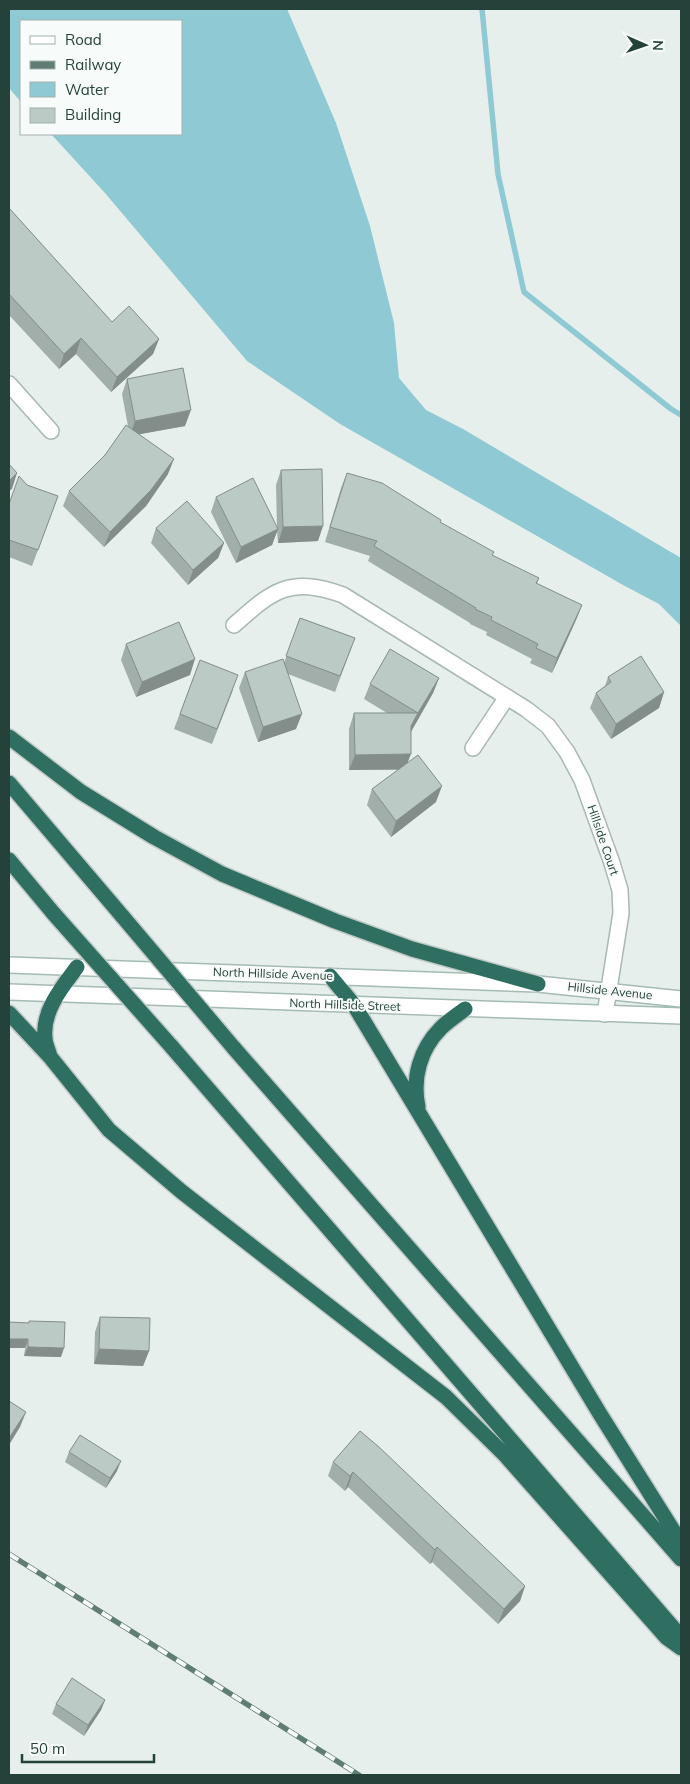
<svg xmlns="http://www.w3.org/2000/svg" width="690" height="1784" viewBox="0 0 690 1784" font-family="Mulish,sans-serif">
  <rect width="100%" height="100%" fill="#e6efeb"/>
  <!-- water -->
  <path fill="#8ec9d4" d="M 9,9 L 287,9 L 336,123 L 370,226 L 394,323 L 399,378 L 426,410 L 463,429 L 681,558 L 681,626 L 659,604 L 623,585 L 340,424 L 247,361 L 105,193 L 51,134 L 181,134 L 181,21 L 21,21 L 21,102 L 9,88 Z"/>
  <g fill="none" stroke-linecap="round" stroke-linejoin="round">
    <!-- stream -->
    <path stroke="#8ec9d4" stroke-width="5.5" d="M 482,9 L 498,174 L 524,292 L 671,409 L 681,415"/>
    <defs>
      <path id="street" d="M 9,384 L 51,431
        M 234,625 C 273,590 290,576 343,595 L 526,709 L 548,726 L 567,752 L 582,780 L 612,863 L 620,890 L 621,913 L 605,1014
        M 473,748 L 507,697"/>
      <path id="secondary" d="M 9,965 L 538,984 L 681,999
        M 9,992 L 681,1016"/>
      <path id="highway" d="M 9,737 L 81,792 L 154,837 L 222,874 L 335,921 L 412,949 L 538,984
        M 9,783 L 123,917
        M 9,860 L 54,914
        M 330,976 L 354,1005 L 600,1414 L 681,1543
        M 9,1013 L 51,1058 L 109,1130 L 182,1192 L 446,1397 L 505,1455 L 667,1638 L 681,1648
        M 171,1046 L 681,1637
        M 233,1047 L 681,1559
        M 50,1057 C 49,1051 45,1044 45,1038 C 42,1011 62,987 77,967
        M 418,1107 C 412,1078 420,1049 441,1028 C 448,1021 457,1015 465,1009"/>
    </defs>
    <!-- street casing -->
    <use href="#street" stroke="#a8b8b2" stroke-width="18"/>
    <!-- secondary casing -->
    <use href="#secondary" stroke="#a4bbb3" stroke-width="18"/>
    <!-- highway casing -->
    <use href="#highway" stroke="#c2cac8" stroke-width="18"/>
    <!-- street -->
    <use href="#street" stroke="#fff" stroke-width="15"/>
    <!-- secondary -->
    <use href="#secondary" stroke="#fff" stroke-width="15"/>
    <!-- highway -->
    <use href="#highway" stroke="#2f6f62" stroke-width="15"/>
    <defs>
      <path id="rail" d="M 9,1554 L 359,1775"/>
    </defs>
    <!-- rail casing -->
    <use href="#rail" stroke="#5f7d75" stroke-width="5.5"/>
    <!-- rail -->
    <use href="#rail" stroke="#f7fbf9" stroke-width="4" stroke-dasharray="11" stroke-linecap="butt"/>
    <defs>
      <path id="highway-bridge" d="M 54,914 L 171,1046
        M 123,917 L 233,1047"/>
    </defs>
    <!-- highway-bridge casing -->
    <use href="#highway-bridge" stroke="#c2cac8" stroke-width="18" stroke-linecap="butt"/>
    <!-- highway-bridge -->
    <use href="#highway-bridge" stroke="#2f6f62" stroke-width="15"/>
  </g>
  <!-- wall -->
  <path fill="#a1aea9" d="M 9,208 L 112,322 L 159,339 L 153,354 L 111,392 L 76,354 L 59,369 L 9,315 Z
    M 127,379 L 185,426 L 139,434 L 168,474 L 146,506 L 104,547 L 63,506 L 69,491 L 105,455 L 128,426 L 122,394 Z
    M 281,470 L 318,541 L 278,543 L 277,531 L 272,545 L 236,563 L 211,512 L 216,497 L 277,528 L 276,485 Z
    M 347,473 L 440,522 L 493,556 L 539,578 L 537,584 L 582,605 L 576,620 L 552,673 L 530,663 L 532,659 L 486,635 L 487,632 L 470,624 L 470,623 L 368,561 L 370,556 L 325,542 L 341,488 Z
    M 27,485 L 58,496 L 32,566 L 9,557 L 9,504 Z
    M 156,528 L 224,543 L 218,558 L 188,585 L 151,543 Z
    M 300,618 L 355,638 L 335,692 L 288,674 L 296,729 L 258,742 L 239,688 L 245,672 L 284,663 Z
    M 126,644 L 190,675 L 136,697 L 121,660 Z
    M 200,660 L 233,690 L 212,744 L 174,729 Z
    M 608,677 L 664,692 L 659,708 L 611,739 L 590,708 L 596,693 L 605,686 Z
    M 439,678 L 433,693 L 411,732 L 408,762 L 436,802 L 391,837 L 367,805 L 372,789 L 398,770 L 349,770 L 349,729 L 354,713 L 387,713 L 364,699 L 370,684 Z
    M 100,1317 L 149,1351 L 143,1366 L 94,1364 L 95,1332 Z
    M 29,1321 L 61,1357 L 24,1356 Z
    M 360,1431 L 525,1586 L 520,1601 L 498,1624 L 432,1562 L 430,1564 L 348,1487 L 345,1491 L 328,1476 L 333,1462 Z
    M 69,1452 L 117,1471 L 106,1488 L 65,1462 Z
    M 105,1700 L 101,1710 L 84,1736 L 52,1714 L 56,1704 Z"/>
  <!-- shaded-wall -->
  <path fill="#838d89" d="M 81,338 L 76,354 L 59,369 L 64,354 Z
    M 159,339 L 153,354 L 111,392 L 117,377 Z
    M 191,410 L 185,426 L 130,436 L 135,421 Z
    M 174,459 L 168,474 L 146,506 L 104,547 L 110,532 Z
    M 17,473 L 12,489 L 9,491 L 9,481 Z
    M 323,526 L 318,541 L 278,543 L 283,527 Z
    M 278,529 L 272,545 L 236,563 L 241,547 Z
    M 224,543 L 218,558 L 188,585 L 193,570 Z
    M 582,605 L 576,620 L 552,673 L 557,658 Z
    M 195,659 L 190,675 L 136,697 L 142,682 Z
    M 439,678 L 433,693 L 413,728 L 418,713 Z
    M 664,692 L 659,708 L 611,739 L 616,724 Z
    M 418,713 L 413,728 L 405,742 L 411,726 Z
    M 302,714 L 296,729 L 258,742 L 263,727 Z
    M 411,754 L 405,769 L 349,770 L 355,755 Z
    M 442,786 L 436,802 L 391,837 L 396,821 Z
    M 9,1339 L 28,1339 L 25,1348 L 9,1348 Z
    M 28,1347 L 64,1348 L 61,1357 L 24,1356 Z
    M 99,1349 L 149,1351 L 143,1366 L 94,1364 Z
    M 26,1412 L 20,1427 L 9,1445 L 9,1438 Z
    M 121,1461 L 117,1471 L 106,1488 L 110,1478 Z
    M 353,1472 L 348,1487 L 345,1491 L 350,1476 Z
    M 437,1547 L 432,1562 L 430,1564 L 435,1550 Z
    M 525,1586 L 520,1601 L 498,1624 L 504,1609 Z
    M 105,1700 L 101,1710 L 84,1736 L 88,1725 Z"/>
  <!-- building -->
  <path fill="#bbcac4" stroke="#838d89" d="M 9,208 L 112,322 L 129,306 L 159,339 L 117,377 L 81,338 L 64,354 L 9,294 Z
    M 183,368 L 191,410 L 135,421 L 127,379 Z
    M 126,425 L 174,459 L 151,490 L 110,532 L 69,491 L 105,455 Z
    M 9,464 L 17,473 L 9,481 Z
    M 322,469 L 323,526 L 283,527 L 281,470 Z
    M 347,473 L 382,483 L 441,520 L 440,522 L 494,552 L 492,555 L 539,578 L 536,583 L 582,605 L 557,658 L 536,648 L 538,644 L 491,620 L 492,617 L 475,609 L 476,608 L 374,546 L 377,541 L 330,527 Z
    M 19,476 L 27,485 L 58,496 L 38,550 L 9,540 L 9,504 Z
    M 253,478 L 278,529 L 241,547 L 216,497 Z
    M 187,501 L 224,543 L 193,570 L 156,528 Z
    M 300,618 L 355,638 L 340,676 L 286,656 Z
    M 179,622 L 195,659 L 142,682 L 126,644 Z
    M 390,649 L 439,678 L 418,713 L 370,684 Z
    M 641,656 L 664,692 L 616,724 L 596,693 L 611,682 L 608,677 Z
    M 283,659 L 302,714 L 263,727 L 245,672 Z
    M 200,660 L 238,675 L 217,729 L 180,714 Z
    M 354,713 L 418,713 L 411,726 L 411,754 L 355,755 Z
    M 418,755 L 442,786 L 396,821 L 372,789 Z
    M 100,1317 L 150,1318 L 149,1351 L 99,1349 Z
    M 29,1321 L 65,1322 L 64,1348 L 28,1347 L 28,1339 L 9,1339 L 9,1322 L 29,1323 Z
    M 9,1401 L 26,1412 L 9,1438 Z
    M 360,1431 L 379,1447 L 525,1586 L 504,1609 L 437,1547 L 435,1550 L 353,1472 L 350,1476 L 333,1462 Z
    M 80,1435 L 121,1461 L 110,1478 L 69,1452 Z
    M 72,1678 L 105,1700 L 88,1725 L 56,1704 Z"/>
  <g text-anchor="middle" stroke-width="4" stroke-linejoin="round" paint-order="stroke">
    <!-- street labels -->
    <g font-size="12" fill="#24423a" stroke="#f7fbf9">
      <text transform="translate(603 840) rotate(71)" y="4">Hillside Court</text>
      <text transform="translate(273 974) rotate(2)" y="4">North Hillside Avenue</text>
      <text transform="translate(610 991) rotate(6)" y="4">Hillside Avenue</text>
      <text transform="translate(345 1005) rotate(2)" y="4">North Hillside Street</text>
    </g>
  </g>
  <!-- border -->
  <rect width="690" height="1784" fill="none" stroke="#24423a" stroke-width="20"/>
  <!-- legend -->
  <rect x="20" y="20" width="162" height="115" fill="#f7fbf9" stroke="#a3b1ad"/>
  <rect x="30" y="36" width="25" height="8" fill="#ffffff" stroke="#a3b1ad"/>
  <text x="65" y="45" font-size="15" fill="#24423a">Road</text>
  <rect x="30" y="61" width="25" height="8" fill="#5f7d75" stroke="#a3b1ad"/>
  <text x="65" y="70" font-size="15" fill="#24423a">Railway</text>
  <rect x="30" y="82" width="25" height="15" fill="#8ec9d4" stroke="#a3b1ad"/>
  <text x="65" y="95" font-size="15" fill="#24423a">Water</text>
  <rect x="30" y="108" width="25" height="15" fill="#bbcac4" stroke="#a3b1ad"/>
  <text x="65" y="120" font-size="15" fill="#24423a">Building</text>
  <!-- north arrow -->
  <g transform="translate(645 45) rotate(92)" stroke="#f7fbf9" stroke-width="4" paint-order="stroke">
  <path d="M0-4L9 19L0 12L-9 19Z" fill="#24423a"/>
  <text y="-8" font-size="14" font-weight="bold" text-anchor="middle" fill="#24423a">N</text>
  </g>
  <!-- scale -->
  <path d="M22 1754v8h132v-8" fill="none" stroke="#24423a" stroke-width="2.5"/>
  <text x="30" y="1754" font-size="15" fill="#24423a" stroke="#f7fbf9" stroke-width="4" paint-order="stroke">50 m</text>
</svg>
